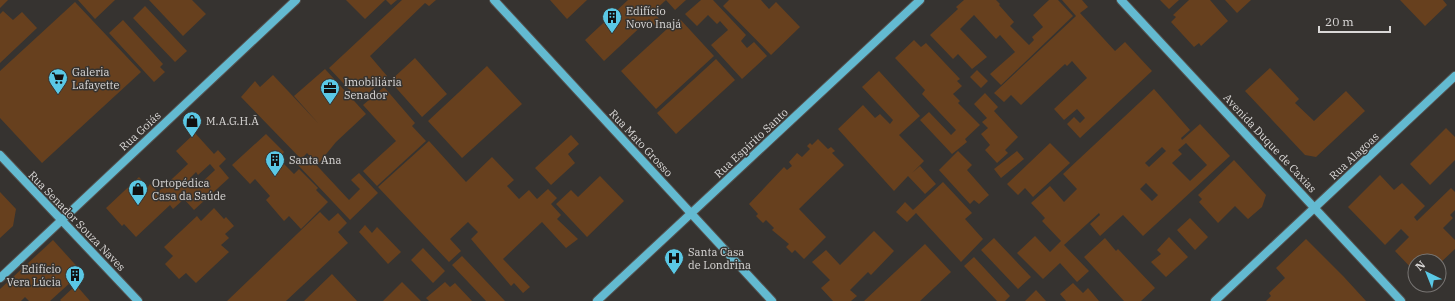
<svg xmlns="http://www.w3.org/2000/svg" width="1455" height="301" viewBox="0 0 1455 301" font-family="'IBM Plex Serif',serif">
  <rect width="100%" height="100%" fill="#363330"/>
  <!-- building -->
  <path fill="#67401e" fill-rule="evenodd" d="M 0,0 L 8,0 L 0,8 Z
    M 78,0 L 115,0 L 95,19 Z
    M 149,0 L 192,0 L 206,14 L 183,36 Z
    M 346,0 L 385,0 L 365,19 Z
    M 386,0 L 397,0 L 391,5 Z
    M 402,0 L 436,0 L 429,6 L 425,3 L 370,56 L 387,76 L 360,101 L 329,68 Z
    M 550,0 L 587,0 L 567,19 Z
    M 628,0 L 686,0 L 675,10 L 666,0 L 653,12 L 663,23 L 657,28 L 649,19 L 604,61 L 585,40 Z
    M 701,0 L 713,0 L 746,35 L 741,41 L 747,48 L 754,42 L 767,56 L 742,79 L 711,45 L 728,30 L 720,21 L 717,24 L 708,15 L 697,26 L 685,14 Z
    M 729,0 L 761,0 L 769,9 L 776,2 L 800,27 L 771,55 L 723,6 Z
    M 964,0 L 996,0 L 1000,4 L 999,5 L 1014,22 L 1010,26 L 1029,45 L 1034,40 L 1032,37 L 1043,27 L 1033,15 L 1049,0 L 1058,0 L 1073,16 L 1001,85 L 990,74 L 1015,52 L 1000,35 L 996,39 L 974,15 L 960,29 L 987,57 L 972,69 L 958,54 L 953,59 L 930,35 L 958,9 L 956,7 Z
    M 1062,0 L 1082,0 L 1088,7 L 1080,13 L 1115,51 L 1125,42 L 1152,71 L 1080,138 L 1067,124 L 1074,117 L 1080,123 L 1085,118 L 1077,109 L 1064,120 L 1054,109 L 1087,78 L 1072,61 L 1067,66 L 1065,64 L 1021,105 L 1011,95 L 1004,102 L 994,93 L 1076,16 Z
    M 1160,0 L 1179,0 L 1169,9 Z
    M 1189,0 L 1210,0 L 1228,21 L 1201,46 L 1199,43 L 1194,47 L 1171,22 L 1176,17 L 1173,15 Z
    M 1225,0 L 1251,0 L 1237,13 Z
    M 1400,0 L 1443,0 L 1447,5 L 1425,26 Z
    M 75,2 L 141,72 L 42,163 L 0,118 L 0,71 Z
    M 145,6 L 187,51 L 175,62 L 133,18 Z
    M 3,11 L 13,20 L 22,12 L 37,28 L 0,63 L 0,14 Z
    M 679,18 L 714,56 L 656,109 L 621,71 Z
    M 123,20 L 163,64 L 160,67 L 165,72 L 154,82 L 109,33 Z
    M 914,40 L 921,47 L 926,43 L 960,79 L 957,81 L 962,86 L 953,94 L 960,101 L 958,103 L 980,125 L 965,139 L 967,142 L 952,154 L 920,120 L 929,112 L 951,135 L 956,130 L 922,94 L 925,90 L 895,58 Z
    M 415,58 L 447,94 L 422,117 L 390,81 Z
    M 716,59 L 735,80 L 676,134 L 657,113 Z
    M 487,66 L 522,104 L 462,158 L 428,121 Z
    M 1270,68 L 1299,99 L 1295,103 L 1314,121 L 1346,91 L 1365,111 L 1316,157 L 1305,155 L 1245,91 Z
    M 325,69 L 366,114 L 336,142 L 318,164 L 307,153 L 301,159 L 241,97 L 255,81 L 260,87 L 273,75 L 318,123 L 294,96 Z
    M 977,70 L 988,81 L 981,88 L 970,77 Z
    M 879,71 L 920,116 L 899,135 L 924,161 L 912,173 L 920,166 L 936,184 L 925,194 L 908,176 L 894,191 L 838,129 L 863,105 L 875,118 L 880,114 L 890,124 L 893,120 L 862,87 Z
    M 384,87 L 415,123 L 412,126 L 426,141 L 377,186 L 363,171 L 396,141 L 363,105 Z
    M 1154,89 L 1190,130 L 1181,138 L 1182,140 L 1200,124 L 1230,156 L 1143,236 L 1123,215 L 1100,236 L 1090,224 L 1100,215 L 1099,213 L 1064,245 L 1089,271 L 1077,282 L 1060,263 L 1043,279 L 1017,253 L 1035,236 L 1050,252 L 1061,241 L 1042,221 L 1045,218 L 1031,203 L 1050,186 L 1064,202 L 1077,189 L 1063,174 ZM 1186,143 L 1207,165 L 1190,181 L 1172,163 L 1182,154 L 1178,150 ZM 1162,147 L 1166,151 L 1149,167 L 1145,163 ZM 1146,183 L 1158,195 L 1152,201 L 1140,189 Z
    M 985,93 L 998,107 L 994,111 L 1018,137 L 1005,150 L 1008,153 L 997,163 L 985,150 L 990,145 L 981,134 L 988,128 L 982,122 L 987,118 L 974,104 Z
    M 1446,128 L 1455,137 L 1455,160 L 1430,185 L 1410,164 Z
    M 195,133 L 214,154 L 218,150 L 226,159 L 219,166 L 229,178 L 194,210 L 184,199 L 173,209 L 170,205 L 136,237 L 124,224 L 122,226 L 106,208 L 139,177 L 148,187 L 150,184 L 158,192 L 188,164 L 176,151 ZM 210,164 L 215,170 L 198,186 L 190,178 L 196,172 L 198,175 Z
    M 266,134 L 284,152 L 279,159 L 294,174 L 299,169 L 318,188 L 316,190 L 328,202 L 301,229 L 289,216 L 284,221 L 266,200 L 270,196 L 255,179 L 250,184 L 232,165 Z
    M 571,135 L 579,144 L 568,154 L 575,163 L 551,185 L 535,168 Z
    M 818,139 L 828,149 L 831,147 L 835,151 L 832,153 L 844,165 L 799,209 L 826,237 L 804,259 L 795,250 L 792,253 L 786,247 L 789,244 L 772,230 L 774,228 L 766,220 L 763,223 L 756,216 L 758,214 L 749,204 L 784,167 L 787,170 L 792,166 L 789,162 L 797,153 L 802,157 L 810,149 L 807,146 L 810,143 L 812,145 Z
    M 429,141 L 466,182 L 492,157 L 514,180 L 507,186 L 519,199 L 529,190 L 537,199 L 548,189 L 557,198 L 551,204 L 561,215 L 557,219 L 578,239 L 566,248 L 542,222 L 503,259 L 530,287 L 523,293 L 514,283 L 511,286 L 471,239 L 478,232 L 468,222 L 450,239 L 461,251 L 449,262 L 378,187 Z
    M 1050,143 L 1070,163 L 1033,197 L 1025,188 L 1018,195 L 1007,184 Z
    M 958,151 L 972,165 L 967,170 L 989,195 L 979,204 L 974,200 L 970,204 L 939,170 Z
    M 1017,151 L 1024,159 L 1001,178 L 994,169 Z
    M 308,156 L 349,200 L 360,189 L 351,180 L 359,173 L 378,193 L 350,220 L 298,165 Z
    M 1234,160 L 1266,195 L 1262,207 L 1248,219 L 1235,206 L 1218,223 L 1199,202 L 1202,199 L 1198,195 Z
    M 1380,175 L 1394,190 L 1402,183 L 1425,206 L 1414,217 L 1417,221 L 1451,188 L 1455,192 L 1455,210 L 1450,215 L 1453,218 L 1443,228 L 1455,240 L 1455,249 L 1439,264 L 1439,261 L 1415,261 L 1415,272 L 1395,251 L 1409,237 L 1401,229 L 1385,245 L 1348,207 Z
    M 600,176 L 624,201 L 587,237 L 556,204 L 571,190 L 578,197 Z
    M 943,182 L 972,213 L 965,219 L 983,239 L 961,262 L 916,213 L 907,222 L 896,212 L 905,202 L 913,210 Z
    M 0,192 L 16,209 L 13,226 L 0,238 Z
    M 214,208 L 224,219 L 226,217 L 234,226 L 225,234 L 229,238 L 221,245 L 229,252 L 196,283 L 186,273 L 179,279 L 165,264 L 173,256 L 164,247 L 197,216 L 201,221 Z
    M 320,212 L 329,221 L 338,213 L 347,223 L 338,232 L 348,243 L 286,301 L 227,301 Z
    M 1190,218 L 1208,237 L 1195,250 L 1177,230 Z
    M 365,225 L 372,233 L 377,227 L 401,252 L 388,264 L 359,232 Z
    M 874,231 L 894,251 L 871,275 L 868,272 L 850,290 L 857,296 L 851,301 L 833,301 L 821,288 L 830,280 L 812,262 L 826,250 L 840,265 Z
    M 1169,237 L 1188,257 L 1166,277 L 1151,262 L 1161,254 L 1157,250 Z
    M 994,238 L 1031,277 L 1018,289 L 981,250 Z
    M 1105,238 L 1116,251 L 1118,249 L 1155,288 L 1141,301 L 1124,301 L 1084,257 Z
    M 1306,239 L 1344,277 L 1366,301 L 1266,301 L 1271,296 L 1269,293 L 1285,278 L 1276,268 Z
    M 53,240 L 82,272 L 50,301 L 29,301 L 25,297 L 21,301 L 0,301 L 0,289 Z
    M 925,244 L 951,272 L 920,301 L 864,301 Z
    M 423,248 L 445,271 L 433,283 L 411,260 Z
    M 462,256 L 505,301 L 486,301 L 452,265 Z
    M 974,257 L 1010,296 L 1005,301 L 997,301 L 964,266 Z
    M 332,274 L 357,301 L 304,301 Z
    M 402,282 L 421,301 L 383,301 Z
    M 445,282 L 450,287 L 455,283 L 472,301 L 429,301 L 426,298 Z
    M 1073,283 L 1083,293 L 1088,288 L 1099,301 L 1066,301 L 1060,294 Z
    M 76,285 L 90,301 L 61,301 L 60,300 Z
    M 1036,290 L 1046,301 L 1025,301 Z"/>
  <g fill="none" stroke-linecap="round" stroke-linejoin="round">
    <defs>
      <path id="secondary" d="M 494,0 L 772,301
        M 1121,0 L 1401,301
        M 0,155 L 138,301
        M 0,278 L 296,0
        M 597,301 L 920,0
        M 1215,301 L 1455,76"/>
    </defs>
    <!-- secondary casing -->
    <use href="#secondary" stroke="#54514e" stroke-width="10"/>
    <!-- secondary -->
    <use href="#secondary" stroke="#63bad1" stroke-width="8"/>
  </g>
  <!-- icons -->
  <defs>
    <symbol id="building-pin" viewBox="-11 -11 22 30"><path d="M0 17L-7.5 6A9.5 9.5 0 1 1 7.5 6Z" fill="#5ac8e5" stroke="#363330"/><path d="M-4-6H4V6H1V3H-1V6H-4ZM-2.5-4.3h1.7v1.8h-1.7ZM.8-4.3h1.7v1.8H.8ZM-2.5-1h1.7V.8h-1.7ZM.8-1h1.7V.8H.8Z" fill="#111"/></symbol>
    <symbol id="supermarket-pin" viewBox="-11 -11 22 30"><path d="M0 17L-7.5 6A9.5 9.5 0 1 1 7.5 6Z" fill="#5ac8e5" stroke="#363330"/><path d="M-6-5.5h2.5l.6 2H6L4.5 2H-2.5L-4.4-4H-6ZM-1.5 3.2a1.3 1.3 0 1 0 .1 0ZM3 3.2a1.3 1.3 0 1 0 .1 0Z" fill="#111"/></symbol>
    <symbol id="office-pin" viewBox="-11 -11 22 30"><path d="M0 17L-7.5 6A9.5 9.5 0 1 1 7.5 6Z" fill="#5ac8e5" stroke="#363330"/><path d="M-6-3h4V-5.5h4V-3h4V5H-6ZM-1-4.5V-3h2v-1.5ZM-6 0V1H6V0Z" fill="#111"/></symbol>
    <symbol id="shop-pin" viewBox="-11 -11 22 30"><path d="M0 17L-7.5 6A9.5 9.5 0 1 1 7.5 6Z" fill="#5ac8e5" stroke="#363330"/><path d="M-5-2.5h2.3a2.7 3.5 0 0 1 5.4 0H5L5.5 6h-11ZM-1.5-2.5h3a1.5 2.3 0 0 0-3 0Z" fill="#111"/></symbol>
    <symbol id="hospital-pin" viewBox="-11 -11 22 30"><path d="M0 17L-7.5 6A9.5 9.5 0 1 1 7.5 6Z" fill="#5ac8e5" stroke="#363330"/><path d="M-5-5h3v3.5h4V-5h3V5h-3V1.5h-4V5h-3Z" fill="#111"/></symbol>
  </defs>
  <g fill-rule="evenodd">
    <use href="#building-pin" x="601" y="6" width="22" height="30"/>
    <use href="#supermarket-pin" x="47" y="67" width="22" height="30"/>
    <use href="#office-pin" x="319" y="77" width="22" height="30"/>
    <use href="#shop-pin" x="181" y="110" width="22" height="30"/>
    <use href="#building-pin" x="264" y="149" width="22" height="30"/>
    <use href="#shop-pin" x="127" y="178" width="22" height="30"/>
    <use href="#hospital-pin" x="663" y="247" width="22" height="30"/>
    <use href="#building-pin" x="64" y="264" width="22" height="30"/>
  </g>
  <g text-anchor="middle" stroke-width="3" stroke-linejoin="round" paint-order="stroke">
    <!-- poi labels -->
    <g font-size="11" fill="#dad8d7" stroke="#363330" text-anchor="start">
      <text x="626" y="15">Edifício<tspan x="626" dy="13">Novo Inajá</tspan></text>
      <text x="72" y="76">Galeria<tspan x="72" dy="13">Lafayette</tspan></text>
      <text x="344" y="86">Imobiliária<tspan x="344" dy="13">Senador</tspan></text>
      <text x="206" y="125">M.A.G.H.Ã</text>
      <text x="289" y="164">Santa Ana</text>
      <text x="152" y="187">Ortopédica<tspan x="152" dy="13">Casa da Saúde</tspan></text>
      <text x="688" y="256">Santa Casa<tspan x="688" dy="13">de Londrina</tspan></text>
      <text x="61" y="273" text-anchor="end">Edifício<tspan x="61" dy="13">Vera Lúcia</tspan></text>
    </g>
    <!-- street labels -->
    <g font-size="11" fill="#dad8d7" stroke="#363330">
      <text transform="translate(140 131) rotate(-43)" y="4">Rua Goiás</text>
      <text transform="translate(641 143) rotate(47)" y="4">Rua Mato Grosso</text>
      <text transform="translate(751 143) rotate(-43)" y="4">Rua Espírito Santo</text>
      <text transform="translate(1270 143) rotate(47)" y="4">Avenida Duque de Caxias</text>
      <text transform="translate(1354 156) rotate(-43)" y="4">Rua Alagoas</text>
      <text transform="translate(77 221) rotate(46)" y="4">Rua Senador Souza Naves</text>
    </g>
  </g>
  <!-- north arrow -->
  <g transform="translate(1427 273) rotate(317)"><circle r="19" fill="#363330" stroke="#787573"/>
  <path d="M0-3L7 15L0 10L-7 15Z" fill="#5ac8e5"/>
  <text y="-6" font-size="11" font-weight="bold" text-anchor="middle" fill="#dad8d7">N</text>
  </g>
  <!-- scale -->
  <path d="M1319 26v6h71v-6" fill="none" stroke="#dad8d7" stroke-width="2"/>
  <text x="1325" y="26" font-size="12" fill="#dad8d7" stroke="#363330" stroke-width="3" paint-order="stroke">20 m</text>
</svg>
